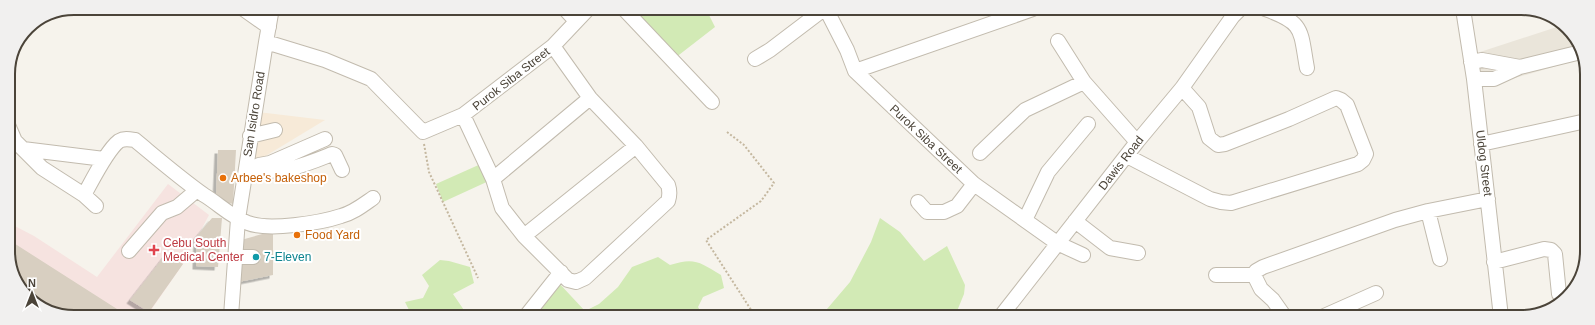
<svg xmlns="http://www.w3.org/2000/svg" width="1595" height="325" viewBox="0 0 1595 325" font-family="Arial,sans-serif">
  <defs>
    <filter id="shadow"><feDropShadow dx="-3.5" dy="3.5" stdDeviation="0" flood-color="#0004"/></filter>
  </defs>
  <rect width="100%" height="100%" fill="#f6f3ec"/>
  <!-- residential -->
  <path fill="#eae5da" d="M 1563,25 L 1568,27 L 1584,58 L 1484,87 L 1477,53 Z"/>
  <!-- commercial -->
  <path fill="#f7ead8" d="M 258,112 L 325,120 L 249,166 Z"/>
  <!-- medical -->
  <path fill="#f6e3e0" d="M 168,184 L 209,215 L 183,264 L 147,316 L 61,316 L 9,264 L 9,223 L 34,236 L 97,277 Z"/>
  <!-- green -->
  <path fill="#d2eab5" d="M 627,8 L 706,9 L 715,27 L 675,58 Z
    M 483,163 L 491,180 L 443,202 L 436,184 Z
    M 880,218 L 900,232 L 924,261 L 947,246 L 965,285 L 964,294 L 955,316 L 932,316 L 915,310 L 902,316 L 821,316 L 850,282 L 871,242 Z
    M 658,257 L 670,265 C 694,257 700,262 721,275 L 724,288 L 703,297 L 698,307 L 703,316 L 533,316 L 557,281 L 585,311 L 599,304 L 618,287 L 632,267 Z
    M 440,260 L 449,261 L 470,267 L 474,283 L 453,294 L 468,316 L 412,316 L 405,302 L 423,298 L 429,286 L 422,275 Z"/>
  <!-- building -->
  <path fill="#d8cfc1" filter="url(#shadow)" d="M 218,150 L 236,150 L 233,204 L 221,201 L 216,196 Z
    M 212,218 L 222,218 L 218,267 L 196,266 L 197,236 Z
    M 273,231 L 273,275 L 238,282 L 241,240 Z
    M 9,240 L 128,316 L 61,316 L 27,298 L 9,264 Z
    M 166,254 L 183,264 L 149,312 L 130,300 Z"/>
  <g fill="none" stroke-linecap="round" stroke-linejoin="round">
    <defs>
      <path id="minor" d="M 242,8 L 269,27
        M 564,8 L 576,21
        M 623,8 L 712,102
        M 826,9 L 847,50 L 855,71 L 974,184 L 1057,243 L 1083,255
        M 1265,9 C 1305,23 1300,30 1307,68
        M 1463,9 L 1474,79 L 1501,317
        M 1058,41 L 1084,82 L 1137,142
        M 266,42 L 325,60 L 371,79 L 423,132 L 463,115 L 553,46 L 589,8
        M 755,59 L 770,50 L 824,9
        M 1471,62 L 1482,60 L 1520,67
        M 855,71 L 1033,9
        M 1474,79 L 1494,79 L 1520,67 L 1581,52
        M 463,115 L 493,179 L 502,208 L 524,236 L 568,280 L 576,282 L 585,278 L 668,201 C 670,195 670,191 668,185 L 636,146 L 590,98 L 553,46
        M 8,125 L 15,141 L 23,149 L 104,159
        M 250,136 L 275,130
        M 1481,144 L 1586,121
        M 23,149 L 42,168 L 84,195 L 96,206
        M 980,153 L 1025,110 L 1084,82
        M 1127,156 L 1210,199 L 1221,202 L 1231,203 L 1358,164 L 1363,160 L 1366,154 L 1347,105 L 1341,100 L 1336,98 L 1289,119 L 1225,144 L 1218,145 L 1209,138 L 1199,107 L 1182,88
        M 259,165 L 270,163 L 325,139
        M 253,166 C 273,179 312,162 332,154 L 335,155 L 342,170
        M 493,179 L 590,98
        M 84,195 C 92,181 107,150 119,141 C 124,138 129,139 135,140 C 158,159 180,178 204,195 C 219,204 231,217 248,223 C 268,231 320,223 341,216 C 353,213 363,205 373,198
        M 918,202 L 927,212 L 944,212 L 957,206 L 974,184
        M 1428,211 L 1440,259
        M 1025,220 L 1048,172 L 1088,124
        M 1075,221 L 1110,248 L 1138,253
        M 524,236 L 636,146
        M 129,251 L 162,213 L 177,207 L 197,190
        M 235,257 L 253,257
        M 1494,262 L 1544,249 L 1551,250 L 1555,254 L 1559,294
        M 1216,275 L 1254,275
        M 1254,275 L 1256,271 L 1263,267 L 1395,220 L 1428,211 L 1488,199
        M 1254,275 L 1261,289 L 1273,300 L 1285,317
        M 231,316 L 238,219 L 266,42 L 272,8
        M 526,316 L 561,272
        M 1001,316 L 1137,142 L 1182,88 L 1233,16 L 1240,9
        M 1322,317 L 1376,293"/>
    </defs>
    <!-- minor casing -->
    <use href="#minor" stroke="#c2bbae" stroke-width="16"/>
    <!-- path -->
    <path stroke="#c4b79f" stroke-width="2" stroke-dasharray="2 2" stroke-linecap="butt" d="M 727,132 L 744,145 L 774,183 L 761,201 L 706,240 L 755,316
      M 424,144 L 429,172 L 478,278"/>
    <!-- minor -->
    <use href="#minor" stroke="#fff" stroke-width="14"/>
  </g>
  <!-- markers -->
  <g fill="#e8710a" stroke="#fff" stroke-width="1.5">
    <circle cx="223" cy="178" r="4"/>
    <circle cx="297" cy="235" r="4"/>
  </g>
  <path fill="#e0444e" stroke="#fff" stroke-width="1.5" d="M152 244h4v4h4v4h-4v4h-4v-4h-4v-4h4z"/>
  <circle fill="#0f9aa8" stroke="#fff" stroke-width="1.5" cx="256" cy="257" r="4"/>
  <g text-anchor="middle" stroke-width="4" stroke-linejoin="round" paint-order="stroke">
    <!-- street labels -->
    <g font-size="12" fill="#4b4439" stroke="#fff">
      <text transform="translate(511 79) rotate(-38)" y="4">Purok Siba Street</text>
      <text transform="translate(254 114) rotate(-81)" y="4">San Isidro Road</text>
      <text transform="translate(926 139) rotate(43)" y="4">Purok Siba Street</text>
      <text transform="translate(1121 163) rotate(-52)" y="4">Dawis Road</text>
      <text transform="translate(1484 163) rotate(83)" y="4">Uldog Street</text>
    </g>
    <!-- food labels -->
    <g font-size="12" fill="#c56008" stroke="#fff" text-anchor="start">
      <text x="231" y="182">Arbee's bakeshop</text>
      <text x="305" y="239">Food Yard</text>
    </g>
    <!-- health labels -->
    <g font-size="12" fill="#be3a42" stroke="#fff" text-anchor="start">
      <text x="163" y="247">Cebu South<tspan x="163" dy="14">Medical Center</tspan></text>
    </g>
    <!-- culture labels -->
    <g font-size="12" fill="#0d838f" stroke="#fff" text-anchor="start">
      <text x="264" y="261">7-Eleven</text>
    </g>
  </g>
  <!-- crop -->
  <path d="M0 0H1595V325H0ZM74 15H1521A59 59 0 0 1 1580 74V251A59 59 0 0 1 1521 310H74A59 59 0 0 1 15 251V74A59 59 0 0 1 74 15Z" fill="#f1f0ef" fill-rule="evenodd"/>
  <path fill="none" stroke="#4b4439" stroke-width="2" d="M74 15H1521A59 59 0 0 1 1580 74V251A59 59 0 0 1 1521 310H74A59 59 0 0 1 15 251V74A59 59 0 0 1 74 15Z"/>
  <!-- north arrow -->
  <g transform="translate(32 293)" stroke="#ffffff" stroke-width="3" paint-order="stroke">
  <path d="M0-3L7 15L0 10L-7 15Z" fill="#4b4439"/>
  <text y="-6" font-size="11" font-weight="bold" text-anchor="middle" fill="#4b4439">N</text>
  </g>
</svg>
